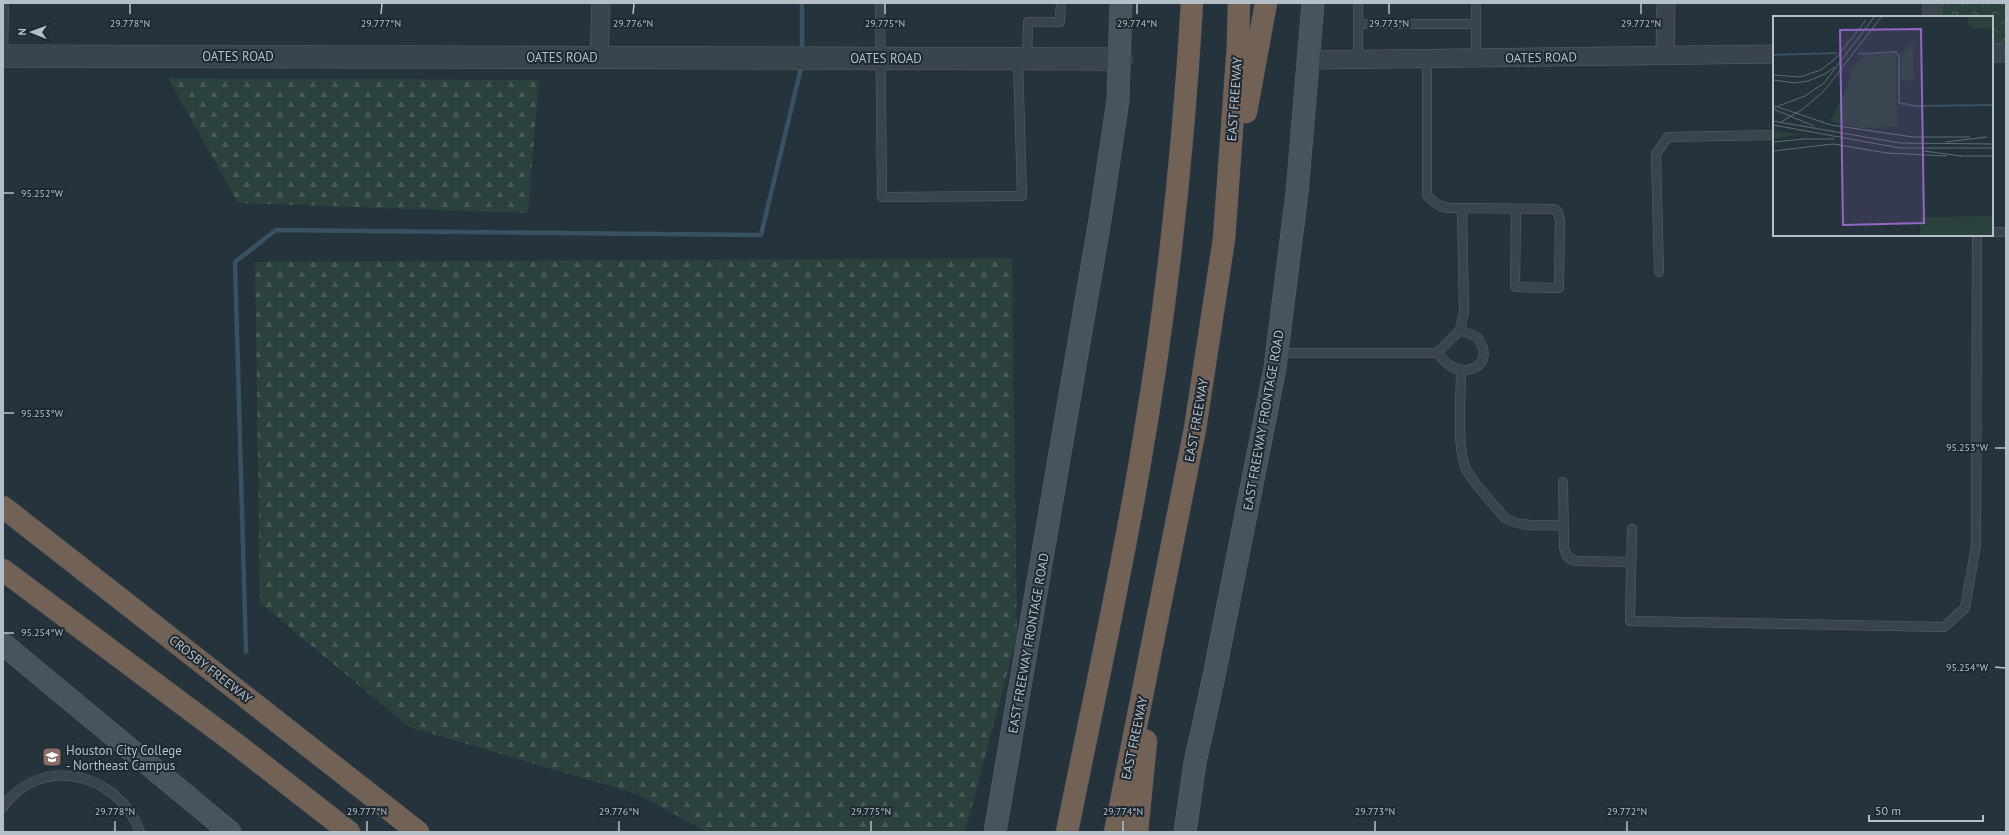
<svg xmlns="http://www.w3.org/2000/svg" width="2009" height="835" viewBox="0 0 2009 835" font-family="'PT Sans',sans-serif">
  <defs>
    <pattern id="forest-firs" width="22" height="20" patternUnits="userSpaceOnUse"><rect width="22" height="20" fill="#2a413e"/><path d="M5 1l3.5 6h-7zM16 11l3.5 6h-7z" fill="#465b58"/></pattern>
    <pattern id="park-crowns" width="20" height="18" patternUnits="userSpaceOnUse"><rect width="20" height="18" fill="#2a413e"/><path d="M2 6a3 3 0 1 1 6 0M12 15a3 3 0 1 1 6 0" fill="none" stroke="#465b58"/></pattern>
  </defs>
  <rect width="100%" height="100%" fill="#25333c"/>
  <!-- forest -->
  <path fill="url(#forest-firs)" d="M 168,78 L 539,80 L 528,213 L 238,203 Z
    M 1012,258 L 1017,637 L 965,832 L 707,832 L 637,794 L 409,727 L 260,603 L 255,262 Z"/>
  <!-- park -->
  <path fill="url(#park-crowns)" d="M 1942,3 L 2006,3 L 2006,46 L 1992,46 L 1992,17 L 1942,17 Z"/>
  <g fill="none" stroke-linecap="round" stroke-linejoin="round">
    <!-- stream -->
    <path stroke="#395263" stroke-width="4.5" d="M 802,52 L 802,3
      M 246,652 L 235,262 L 276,230 L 761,235 L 802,64"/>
    <defs>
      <path id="service" d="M 880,3 L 882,197 L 1022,196 L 1018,59
        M 1358,24 L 1476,24 L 1476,58
        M 1476,24 L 1476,3
        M 3,56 L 4,3
        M 1027,59 L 1028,22 L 1060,22 L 1061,3
        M 1358,59 L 1358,3
        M 1462,208 L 1555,209 L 1558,212 L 1560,220 L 1559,288 L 1515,287 L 1516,209
        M 1992,232 L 2006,232
        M 1659,272 L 1656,154 L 1668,137 L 1774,135
        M 1277,353 L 1437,353 L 1460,330 L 1464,312 L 1462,208 C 1445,208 1439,209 1427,195 L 1427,58
        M 1437,353 C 1441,358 1445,363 1451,366 C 1465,375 1488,368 1483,349 C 1482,345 1479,341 1477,337 L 1460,330
        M 1461,371 C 1461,395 1456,451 1467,471 C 1477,488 1493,503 1505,518 C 1522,528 1545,525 1564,525
        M 1563,482 L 1564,547 C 1566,555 1567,559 1576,561 L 1631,562
        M 1632,529 L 1630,621 L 1944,627 L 1965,608 L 1976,545 L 1977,235
        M 3,807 C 41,753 119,773 140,832"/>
      <path id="minor" d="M 1932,17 L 1932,3
        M 1992,53 L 2006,53
        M 1665,55 L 1666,3
        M 599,57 L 601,3
        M 1308,60 L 1774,54"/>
      <path id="tertiary" d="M 3,56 L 1121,59"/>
      <path id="secondary" d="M 3,644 L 230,832
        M 995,832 L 1100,220 L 1118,100 L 1121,3
        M 1185,832 L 1195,763 L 1214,676 L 1275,368 L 1297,193 L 1313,3"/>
      <path id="motorway" d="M 1246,112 L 1266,3
        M 3,507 L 418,832
        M 3,570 L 236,744 L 349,832
        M 1067,832 C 1092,707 1120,582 1141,456 C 1167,306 1183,155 1192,3
        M 1115,832 L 1195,429 L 1224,239 L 1238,45 L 1239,3
        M 1137,832 L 1146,741"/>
    </defs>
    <!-- service casing -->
    <use href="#service" stroke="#57626a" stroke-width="10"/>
    <!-- minor casing -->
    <use href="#minor" stroke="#57626a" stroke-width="19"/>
    <!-- tertiary casing -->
    <use href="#tertiary" stroke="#57626a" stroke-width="23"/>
    <!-- secondary casing -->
    <use href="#secondary" stroke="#57626a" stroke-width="23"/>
    <!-- motorway casing -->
    <use href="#motorway" stroke="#444f57" stroke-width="23"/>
    <!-- service -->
    <use href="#service" stroke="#39444c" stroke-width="9"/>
    <!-- minor -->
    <use href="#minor" stroke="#39444c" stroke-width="18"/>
    <!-- tertiary -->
    <use href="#tertiary" stroke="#39444c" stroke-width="22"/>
    <!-- secondary -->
    <use href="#secondary" stroke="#47545f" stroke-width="22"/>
    <!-- motorway -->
    <use href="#motorway" stroke="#726256" stroke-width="22"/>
  </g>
  <!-- ticks -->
  <path fill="none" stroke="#b4bfc8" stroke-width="1.5" d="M 130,14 L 130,4M 381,14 L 382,4M 633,14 L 634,4M 885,14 L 885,4M 1137,14 L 1137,4M 1389,14 L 1389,4M 1641,14 L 1641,4M 4,193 L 14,193M 4,413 L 14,413M 1995,448 L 2005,448M 4,633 L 14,633M 1995,667 L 2005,668M 115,831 L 115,821M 367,831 L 367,821M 619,831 L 619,821M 871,831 L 871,821M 1123,831 L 1123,821M 1375,831 L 1375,821M 1627,831 L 1627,821"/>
  <!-- icons -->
  <defs>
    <symbol id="university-square" viewBox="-11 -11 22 22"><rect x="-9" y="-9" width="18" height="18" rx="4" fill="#8d6e63" stroke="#1e2931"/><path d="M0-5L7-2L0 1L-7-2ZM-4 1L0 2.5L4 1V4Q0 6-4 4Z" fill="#fff"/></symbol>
  </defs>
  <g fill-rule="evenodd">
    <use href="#university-square" x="41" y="746" width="22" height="22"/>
  </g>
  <g text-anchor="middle" stroke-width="4" stroke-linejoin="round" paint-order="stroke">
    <!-- street labels -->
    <g font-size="13" fill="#b4bfc8" stroke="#1e2931">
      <text x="238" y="61">OATES ROAD</text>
      <text x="562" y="62">OATES ROAD</text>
      <text transform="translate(1541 57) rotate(-1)" y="5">OATES ROAD</text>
      <text x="886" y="63">OATES ROAD</text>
      <text transform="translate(1234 99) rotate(-86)" y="5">EAST FREEWAY</text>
      <text transform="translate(1196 420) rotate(-80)" y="5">EAST FREEWAY</text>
      <text transform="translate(1263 420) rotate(-80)" y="5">EAST FREEWAY FRONTAGE ROAD</text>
      <text transform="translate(1028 643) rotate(-80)" y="5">EAST FREEWAY FRONTAGE ROAD</text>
      <text transform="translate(211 669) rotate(38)" y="5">CROSBY FREEWAY</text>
      <text transform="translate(1134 738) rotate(-78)" y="5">EAST FREEWAY</text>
    </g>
    <!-- poi labels -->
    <g font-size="13" fill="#b4bfc8" stroke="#1e2931" text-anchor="start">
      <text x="66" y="755">Houston City College<tspan x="66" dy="15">- Northeast Campus</tspan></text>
    </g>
  </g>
  <!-- overview -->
  <g transform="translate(1773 16)">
    <rect width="220" height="220" fill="#25333c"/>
    <path d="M 195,0 L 220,0 L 220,13 L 199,12 L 194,7 Z" fill="#2a413e"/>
    <path d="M 140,29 L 141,65 L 128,64 L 128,36 ZM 123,38 L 124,111 L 88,112 L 57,105 L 72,76 L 78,54 L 90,39 ZM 0,113 L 10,116 L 31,118 L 0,123 Z" fill="#2a413e"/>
    <path d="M 220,200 L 220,220 L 147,220 L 147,201 Z" fill="#2a413e"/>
    <path fill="none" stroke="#395263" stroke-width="2" d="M 85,38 L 123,36 L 126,40 L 126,87 L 142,90 L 220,89M 0,39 L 64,37"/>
    <path fill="none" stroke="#5e6b74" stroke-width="1" d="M 0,59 L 27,61 L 48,54 L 63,42 L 93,4M 0,64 L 22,67 L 35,65 L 52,58 L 62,51M 2,90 L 58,109 L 140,121 L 197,121M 0,92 L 32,80 L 51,67 L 102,0M 0,93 L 41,110M 0,105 L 127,127 L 220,128M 8,106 L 30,93 L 51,75 L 109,0M 0,109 L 127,132 L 220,132M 0,126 L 31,123 L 61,123M 173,126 L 214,121M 0,135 L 60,128 L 114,137 L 174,140M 151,135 L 188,140M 187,140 L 220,140"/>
    <path fill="#9267c3" fill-opacity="0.15" stroke="#9267c3" stroke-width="2" d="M 148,13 L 151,207 L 70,209 L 67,14 Z"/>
    <rect width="220" height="220" fill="none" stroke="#b4bfc8" stroke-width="2"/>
  </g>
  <g font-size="10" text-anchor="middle" fill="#b4bfc8" stroke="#1e2931" stroke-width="4" stroke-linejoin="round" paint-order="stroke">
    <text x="130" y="27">29.778°N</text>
    <text x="381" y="27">29.777°N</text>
    <text x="633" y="27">29.776°N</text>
    <text x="885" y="27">29.775°N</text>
    <text x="1137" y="27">29.774°N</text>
    <text x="1389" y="27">29.773°N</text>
    <text x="1641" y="27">29.772°N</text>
    <text x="42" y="197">95.252°W</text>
    <text x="42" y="417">95.253°W</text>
    <text x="1967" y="451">95.253°W</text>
    <text x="42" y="636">95.254°W</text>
    <text x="1967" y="671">95.254°W</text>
    <text x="115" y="815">29.778°N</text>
    <text x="367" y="815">29.777°N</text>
    <text x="619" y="815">29.776°N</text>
    <text x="871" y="815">29.775°N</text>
    <text x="1123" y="815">29.774°N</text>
    <text x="1375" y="815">29.773°N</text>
    <text x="1627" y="815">29.772°N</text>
  </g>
  <!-- border -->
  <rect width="2009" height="835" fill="none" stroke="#b4bfc8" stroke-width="8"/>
  <!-- north arrow -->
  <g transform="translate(32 32) rotate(271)" stroke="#1e2931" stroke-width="3" paint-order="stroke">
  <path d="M0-3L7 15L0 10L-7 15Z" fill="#b4bfc8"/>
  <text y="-6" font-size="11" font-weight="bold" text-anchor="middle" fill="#b4bfc8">N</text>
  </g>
  <!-- scale -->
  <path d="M1869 815v6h114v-6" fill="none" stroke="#b4bfc8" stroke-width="2"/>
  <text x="1875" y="815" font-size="12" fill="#b4bfc8" stroke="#1e2931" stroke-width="3" paint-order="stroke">50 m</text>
</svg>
